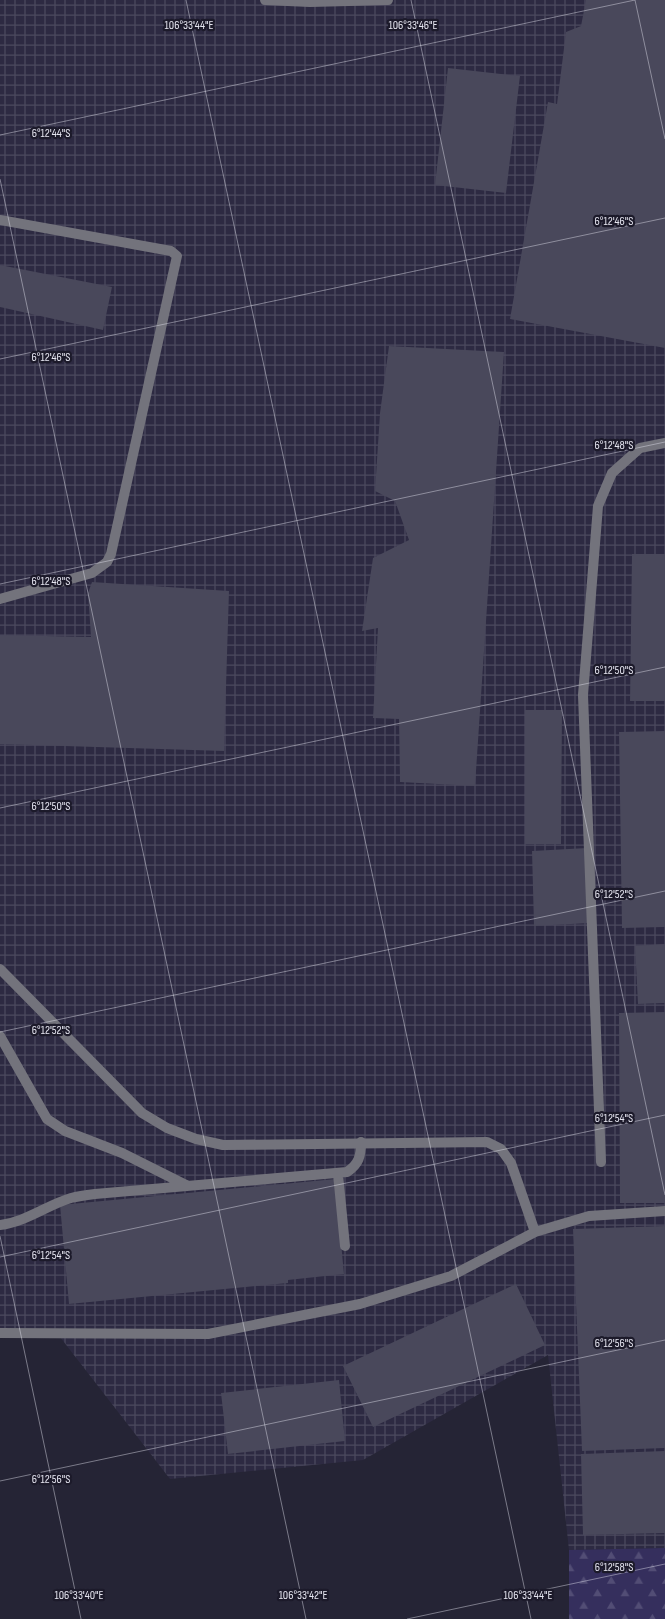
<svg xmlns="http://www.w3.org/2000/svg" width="665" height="1619" viewBox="0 0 665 1619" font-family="'Sofia Sans Condensed',sans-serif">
  <defs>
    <pattern id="industrial-grid" width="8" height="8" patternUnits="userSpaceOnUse" patternTransform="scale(1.25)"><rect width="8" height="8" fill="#2d2a42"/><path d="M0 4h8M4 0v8" fill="none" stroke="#4b495e"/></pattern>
    <pattern id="forest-firs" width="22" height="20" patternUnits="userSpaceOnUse" patternTransform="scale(1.25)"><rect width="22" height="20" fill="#352f5d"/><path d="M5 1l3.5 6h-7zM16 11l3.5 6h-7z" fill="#524d75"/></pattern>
  </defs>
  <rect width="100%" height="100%" fill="#252435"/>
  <!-- industrial -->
  <path fill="url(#industrial-grid)" d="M 0,0 L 665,0 L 665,1548 L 569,1550 L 548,1355 L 363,1460 L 170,1479 L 60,1337 L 0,1333 Z"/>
  <!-- forest -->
  <path fill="url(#forest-firs)" d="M 665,1548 L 665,1619 L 569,1619 L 569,1550 Z"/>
  <!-- building -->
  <path fill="#49485b" d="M 586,0 L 665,0 L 665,348 L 510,319 L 548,102 L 557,104 L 566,32 L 581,26 Z
    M 448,68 L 520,76 L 506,193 L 435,185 Z
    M 0,265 L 112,287 L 103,330 L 0,307 Z
    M 389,346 L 504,352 L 475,786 L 400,782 L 399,719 L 373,718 L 378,628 L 362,631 L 373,558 L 409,540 L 395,501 L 375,491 L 380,413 Z
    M 632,554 L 665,554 L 665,701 L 630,701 Z
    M 92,582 L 229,591 L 224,751 L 0,744 L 0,635 L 91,637 L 88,593 Z
    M 525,710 L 562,710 L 561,844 L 525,844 Z
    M 665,731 L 665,927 L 622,928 L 619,732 Z
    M 587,848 L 590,923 L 534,926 L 532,851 Z
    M 665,944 L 665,1003 L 638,1004 L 635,946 Z
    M 665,1012 L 665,1203 L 620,1203 L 619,1013 Z
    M 335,1179 L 344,1274 L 288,1280 L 288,1283 L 69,1304 L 60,1205 Z
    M 665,1226 L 665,1448 L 582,1451 L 573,1229 Z
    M 516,1284 L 545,1345 L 373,1427 L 343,1366 Z
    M 339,1380 L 345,1441 L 228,1454 L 221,1393 Z
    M 665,1451 L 665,1533 L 583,1535 L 581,1454 Z"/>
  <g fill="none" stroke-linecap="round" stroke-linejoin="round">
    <!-- service -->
    <path stroke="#73737c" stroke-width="10" d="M 0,220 L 171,251 L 177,256 L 111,554 L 107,562 L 92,573 L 0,599
      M 0,1036 L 47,1119 L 65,1131 L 122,1153 L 188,1186
      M 601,1162 L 583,695 L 598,506 L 612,473 L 640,448 L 665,443
      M 338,1174 L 345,1246
      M 0,1225 C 26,1222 47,1205 71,1198 C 79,1196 87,1195 95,1194 L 347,1172 C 359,1164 361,1156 361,1142"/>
    <!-- minor -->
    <path stroke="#73737c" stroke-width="10" d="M 265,0 L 310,2 L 388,0
      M 0,969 L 142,1113 L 167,1128 L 196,1139 L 223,1145 L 487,1142 L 501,1149 L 511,1163 L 535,1232 L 589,1216 L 665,1211
      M 0,1333 L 208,1334 L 360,1304 L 451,1276 L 535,1232"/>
  </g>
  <!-- ticks -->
  <path fill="none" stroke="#e5e5f0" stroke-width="1" stroke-opacity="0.45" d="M 186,0 L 531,1619M 411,0 L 665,1195M 635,0 L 665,139M 0,135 L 635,0M 0,179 L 306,1619M 0,359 L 665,218M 0,584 L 665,442M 0,808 L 665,667M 0,1032 L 665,891M 0,1236 L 81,1619M 0,1257 L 665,1115M 0,1481 L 665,1340M 407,1619 L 665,1564"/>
  <g font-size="12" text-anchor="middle" fill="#e5e5f0" stroke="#1c1a2a" stroke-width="4.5" stroke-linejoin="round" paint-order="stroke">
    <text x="189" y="29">106°33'44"E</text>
    <text x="413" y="29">106°33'46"E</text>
    <text x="51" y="137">6°12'44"S</text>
    <text x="614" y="225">6°12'46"S</text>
    <text x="51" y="361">6°12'46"S</text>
    <text x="614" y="449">6°12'48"S</text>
    <text x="51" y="585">6°12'48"S</text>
    <text x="614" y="674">6°12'50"S</text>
    <text x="51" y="810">6°12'50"S</text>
    <text x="614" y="898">6°12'52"S</text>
    <text x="51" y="1034">6°12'52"S</text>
    <text x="614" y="1122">6°12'54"S</text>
    <text x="51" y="1259">6°12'54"S</text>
    <text x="614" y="1347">6°12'56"S</text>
    <text x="51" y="1483">6°12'56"S</text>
    <text x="614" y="1571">6°12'58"S</text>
    <text x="79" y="1599">106°33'40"E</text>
    <text x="303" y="1599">106°33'42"E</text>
    <text x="528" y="1599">106°33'44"E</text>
  </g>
</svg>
